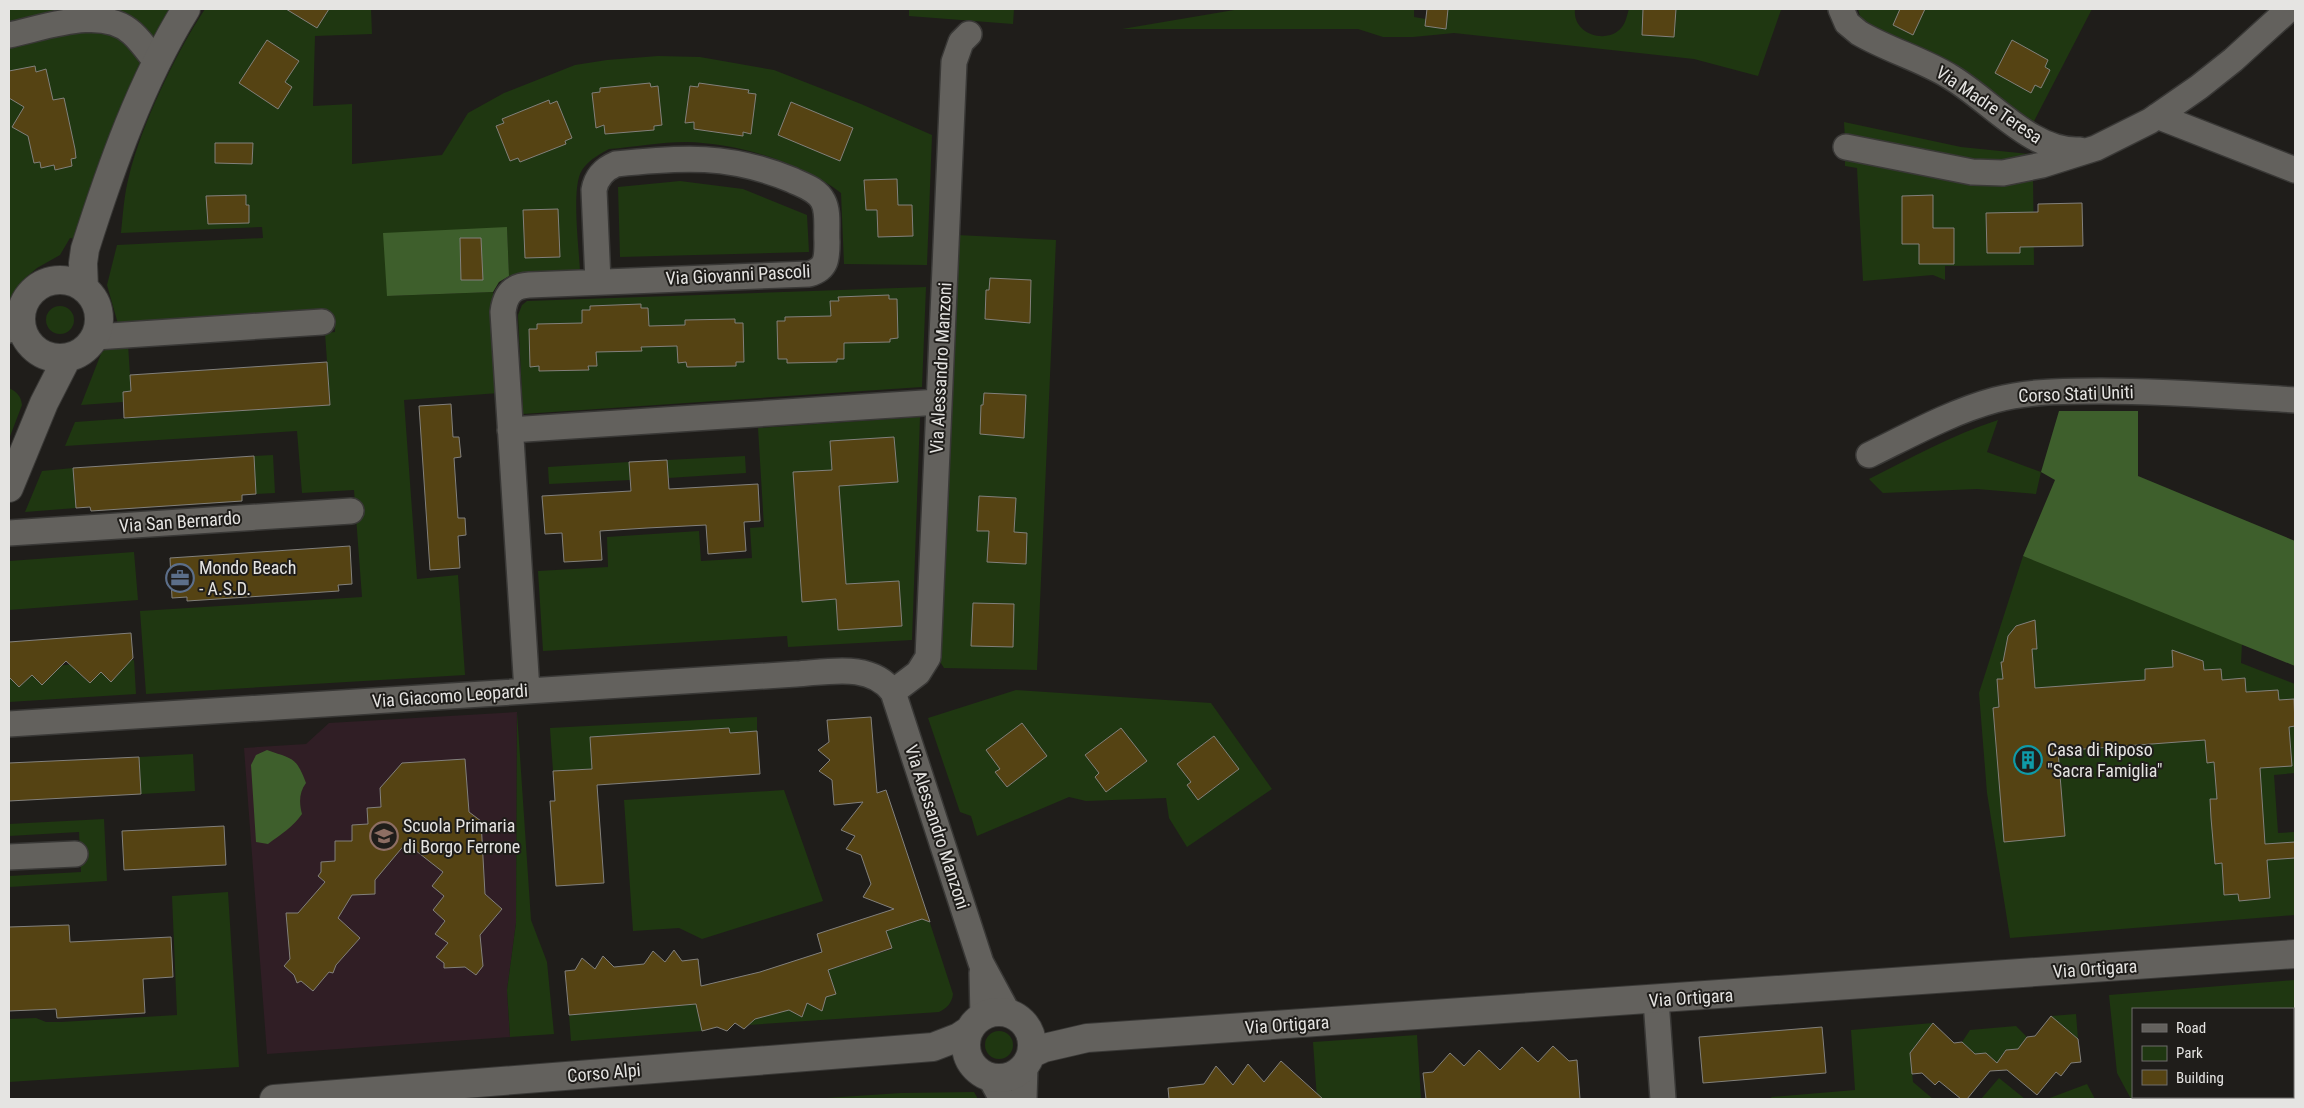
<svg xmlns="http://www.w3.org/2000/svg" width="2304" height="1108" viewBox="0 0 2304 1108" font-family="'Roboto Condensed',sans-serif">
  <rect width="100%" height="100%" fill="#1f1d1a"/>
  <!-- education -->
  <path fill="#301e25" d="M 517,712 L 516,923 L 507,990 L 510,1037 L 267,1054 L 244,748 L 306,744 L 329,723 Z"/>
  <!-- green -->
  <path fill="#1f3711" d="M 9,9 L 173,9 L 153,46 L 139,29 L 9,27 Z
    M 205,9 L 371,9 L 372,34 L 315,36 L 313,106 L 352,104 L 352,164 L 442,155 L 468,113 L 504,93 L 575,65 L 607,60 L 658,56 L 700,57 L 774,70 L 861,104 L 932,135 L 927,265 L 844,264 L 841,193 C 800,162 737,143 686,142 C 661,142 634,147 609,149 C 598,155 585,162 580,174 C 572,195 579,248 580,272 L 509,276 L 507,228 L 387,296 L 493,292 L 499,393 L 404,400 L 417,579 L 458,575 L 465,675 L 146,694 L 140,611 L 362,597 L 354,490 L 302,493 L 297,431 L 65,446 L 75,422 L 330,404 L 325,333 L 335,332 L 334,315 L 123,327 L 118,324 L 107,285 L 117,245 L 263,238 L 262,227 L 121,233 C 123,214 124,195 129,176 C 141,126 176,52 205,9 Z
    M 909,9 L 1014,9 L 1013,24 L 909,16 Z
    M 1240,9 L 1414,9 L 1414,17 L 1426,19 L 1446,28 L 1448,9 L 1575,9 C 1572,35 1608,45 1622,27 C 1626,22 1627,15 1629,9 L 1643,9 L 1642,35 L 1673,37 L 1676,9 L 1781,10 L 1758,76 L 1694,59 L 1454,33 L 1413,37 L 1383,37 L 1358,29 L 1122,29 Z
    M 1858,9 L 2092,9 L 2032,125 L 1912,49 L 1861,20 Z
    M 83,27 L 109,28 L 146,60 L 76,239 L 70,238 L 60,255 L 37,268 L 24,279 L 9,303 L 9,43 Z
    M 1844,122 L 1961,147 L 2048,156 L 1999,165 L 1845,139 Z
    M 1845,154 L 2033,175 L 2034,265 L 1945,266 L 1945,280 L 1933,275 L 1863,281 L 1857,168 L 1845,166 Z
    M 680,181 L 743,189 L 807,215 L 809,252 L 620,257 L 618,187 Z
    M 957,235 L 1056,240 L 1037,670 L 944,668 L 937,657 Z
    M 926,287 L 922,387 L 523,414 L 518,315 L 522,305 L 527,301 Z
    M46 320a14 14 0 1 1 28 0a14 14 0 1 1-28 0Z
    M 128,344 L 131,391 L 123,392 L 123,402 L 81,405 L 104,346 Z
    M 9,388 C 17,392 21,396 22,405 L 9,439 Z
    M 920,417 L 912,640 L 788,647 L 787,636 L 543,651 L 538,571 L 608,567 L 607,537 L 699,531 L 701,561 L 752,558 L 750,528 L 764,527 L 758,428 Z
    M 1998,420 L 1987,452 L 2041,472 L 2036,494 L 1977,489 L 1883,493 L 1869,479 C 1911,458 1952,435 1998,420 Z
    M 273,455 L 275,493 L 256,494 L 253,456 Z
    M 745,456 L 746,473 L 668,478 L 667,460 Z
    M 629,462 L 630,480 L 549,484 L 548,467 Z
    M 73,468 L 76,508 L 25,512 L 42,471 Z
    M 134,552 L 138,600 L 9,610 L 9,561 Z
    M 2023,556 L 2242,644 L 2241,663 L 2295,684 L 2295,773 L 2274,775 L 2278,833 L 2294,832 L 2295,915 L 2010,938 L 1987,793 L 1979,693 Z
    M 134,660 L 136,694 L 9,702 L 9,677 L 19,687 L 32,675 L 42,685 L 56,671 L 55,666 L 76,664 L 76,671 L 90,683 L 101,672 L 111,681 L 125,667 L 124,661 Z
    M 1016,690 L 1211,703 L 1272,789 L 1187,847 L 1169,818 L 1166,798 L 1086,801 L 1069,797 L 977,836 L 971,816 L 960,812 L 928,718 Z
    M 517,712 L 531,920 L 547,962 L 554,1034 L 510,1037 L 507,990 L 516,923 Z
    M 757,717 L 757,731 L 730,733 L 729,728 L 704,730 L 675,737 L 674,731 L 590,737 L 592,769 L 553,771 L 550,728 Z
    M 193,754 L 195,791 L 141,794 L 139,757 Z
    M 784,790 L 823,901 L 702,939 L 679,928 L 633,931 L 624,800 Z
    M 104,819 L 107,881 L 9,887 L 9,876 L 81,872 L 79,832 L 9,836 L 9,824 Z
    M 228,892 L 239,1067 L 9,1082 L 9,1019 L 36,1018 L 46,1022 L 61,1022 L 177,1015 L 172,896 Z
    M 928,917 L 953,994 C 952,1003 947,1008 939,1012 L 748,1025 L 755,1019 L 788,1009 L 802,1017 L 807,1003 L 822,1011 L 826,997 L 835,994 L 828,970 L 892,949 L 886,931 Z
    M 2295,980 L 2295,1073 L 2293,1075 L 2293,1009 L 2133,1009 L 2133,1097 L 2253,1097 L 2248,1099 L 2131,1099 L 2117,1073 L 2109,995 Z
    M 696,1004 L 702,1031 L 571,1041 L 569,1015 Z
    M 2076,1014 L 2078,1039 L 2051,1016 Z
    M 1933,1023 L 1910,1053 L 1913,1082 L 1933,1099 L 1772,1099 L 1771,1097 L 1855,1090 L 1851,1030 Z
    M 2016,1026 L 2027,1037 L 2018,1049 L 2006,1050 L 1997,1063 L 1986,1053 L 1975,1054 L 1962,1042 L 1970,1030 Z
    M985 1045a14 14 0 1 1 28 0a14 14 0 1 1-28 0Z
    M 1417,1035 L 1421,1099 L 1317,1099 L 1313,1042 Z
    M 1999,1078 L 2025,1099 L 1981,1099 Z
    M 2087,1084 L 2095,1099 L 2047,1099 Z
    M 974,1092 L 978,1099 L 811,1099 L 901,1093 Z"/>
  <!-- forest -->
  <path fill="#3e5f2c" d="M 507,227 L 509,276 L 499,282 L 493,292 L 387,296 L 383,233 Z
    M 2059,411 L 2138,411 L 2138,476 L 2295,541 L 2295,666 L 2023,556 L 2055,480 L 2041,472 Z
    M 267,750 C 292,759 296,756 306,783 C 299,792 299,803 302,814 C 294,826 280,835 268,844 L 256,842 L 251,765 L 256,755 Z"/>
  <!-- building -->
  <path fill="#554313" stroke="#82807c" d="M 286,9 L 329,9 L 317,28 Z
    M 1427,9 L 1448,9 L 1446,29 L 1425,26 Z
    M 1643,9 L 1676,9 L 1674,37 L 1642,35 Z
    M 1900,9 L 1925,9 L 1913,35 L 1893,25 Z
    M 267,40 L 299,61 L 285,82 L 292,87 L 278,109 L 239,83 Z
    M 2012,40 L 2048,60 L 2045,67 L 2050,70 L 2041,88 L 2035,85 L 2031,93 L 1995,73 Z
    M 35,66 L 36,72 L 46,69 L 53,100 L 64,98 L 75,149 L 76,158 L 71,159 L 72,166 L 55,170 L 54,165 L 41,168 L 40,162 L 34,163 L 28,136 L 12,127 L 24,107 L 9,98 L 9,71 Z
    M 650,83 L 651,87 L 658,86 L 662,125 L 654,126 L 654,130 L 605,134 L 604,125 L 596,128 L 592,93 L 600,92 L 600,88 Z
    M 699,83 L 749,90 L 748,93 L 756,94 L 751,134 L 743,132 L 743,136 L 694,129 L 694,122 L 685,123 L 690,86 L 698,87 Z
    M 549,100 L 550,104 L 557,101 L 572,138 L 565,141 L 566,144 L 520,162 L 518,158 L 510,161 L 496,126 L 504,123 L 502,119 Z
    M 791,102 L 853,128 L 840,161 L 778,135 Z
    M 215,143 L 253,143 L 252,164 L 215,163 Z
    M 897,179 L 898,205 L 912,205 L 913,236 L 878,237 L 877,210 L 866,210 L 864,180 Z
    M 246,195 L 246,205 L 249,205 L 249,223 L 208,224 L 206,196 Z
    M 1933,195 L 1933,228 L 1954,228 L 1954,264 L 1919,264 L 1919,244 L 1902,244 L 1902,196 Z
    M 2082,203 L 2083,246 L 2020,247 L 2020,253 L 1987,253 L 1986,213 L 2038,212 L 2038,204 Z
    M 558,209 L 560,257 L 525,258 L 523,210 Z
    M 460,238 L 481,238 L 483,280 L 461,280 Z
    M 990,278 L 1031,280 L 1030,323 L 985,319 L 986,290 L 989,290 Z
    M 889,295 L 889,299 L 897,299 L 898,338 L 890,339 L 890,342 L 844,343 L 844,359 L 837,359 L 837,362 L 787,363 L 787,359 L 778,359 L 777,321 L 785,321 L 785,317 L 831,316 L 830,301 L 839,301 L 838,297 Z
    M 641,304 L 641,308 L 648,308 L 649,326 L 685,325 L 685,320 L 735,319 L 735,323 L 743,323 L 744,362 L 736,362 L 736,366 L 687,367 L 686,362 L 678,363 L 677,346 L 641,347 L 642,351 L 596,352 L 597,366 L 588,366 L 589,370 L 539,371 L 539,366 L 530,367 L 529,329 L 537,329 L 537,324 L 582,323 L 582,310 L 590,310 L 590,306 Z
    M 327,362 L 330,405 L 124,418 L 123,392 L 131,391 L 130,375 Z
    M 984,393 L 1026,395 L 1024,438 L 980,434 L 981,405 L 983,405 Z
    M 451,404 L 453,437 L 459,437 L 461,457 L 454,458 L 458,518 L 465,518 L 466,535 L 458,536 L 460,568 L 430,570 L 419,406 Z
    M 894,437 L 898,482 L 839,486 L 846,584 L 899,581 L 902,626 L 838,630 L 836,599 L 802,602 L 793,472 L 832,470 L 830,441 Z
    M 254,456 L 256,494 L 242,495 L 242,501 L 91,511 L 90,507 L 76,508 L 73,468 Z
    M 667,460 L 669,489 L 758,484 L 760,521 L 744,522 L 746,551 L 708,554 L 706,525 L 647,528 L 600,531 L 602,560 L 564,562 L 562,533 L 545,534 L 542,496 L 631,491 L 629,462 Z
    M 979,496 L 1016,498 L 1014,532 L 1027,533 L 1026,564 L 987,562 L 989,531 L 977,531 Z
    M 350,546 L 352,584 L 338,585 L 339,591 L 187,601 L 187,597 L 172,598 L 170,558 Z
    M 973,603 L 1014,604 L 1013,647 L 971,646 Z
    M 2035,620 L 2037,649 L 2032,649 L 2035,688 L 2145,680 L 2145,669 L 2173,667 L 2172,650 L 2203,661 L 2204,670 L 2221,669 L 2222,680 L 2245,678 L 2246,692 L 2278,690 L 2279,700 L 2294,699 L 2295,726 L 2289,727 L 2292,766 L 2260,768 L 2265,844 L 2295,842 L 2295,858 L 2267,860 L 2270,898 L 2239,901 L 2238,894 L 2224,895 L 2222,863 L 2215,864 L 2211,818 L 2210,799 L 2217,799 L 2214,762 L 2207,763 L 2205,740 L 2058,751 L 2065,836 L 2004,842 L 1993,708 L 1999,707 L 1997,679 L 2003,679 L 2001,662 L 2003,662 L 2008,636 L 2016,626 Z
    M 131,633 L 133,658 L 111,682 L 101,672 L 90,683 L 66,661 L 42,685 L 32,675 L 19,687 L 9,677 L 9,642 Z
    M 871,717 L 877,793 L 886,790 L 930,922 L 922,919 L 886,931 L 892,948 L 828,970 L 836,994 L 826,997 L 822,1011 L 807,1003 L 802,1017 L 789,1010 L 755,1019 L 744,1029 L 735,1023 L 727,1031 L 717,1027 L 702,1031 L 696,1004 L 569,1015 L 565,971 L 575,970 L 582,958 L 595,969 L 603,956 L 614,967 L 644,964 L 653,951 L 665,962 L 674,950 L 682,961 L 698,959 L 701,986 L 760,972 L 822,952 L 817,934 L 894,909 L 863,897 L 871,884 L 861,855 L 846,849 L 855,836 L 841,830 L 863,802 L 834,805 L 832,780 L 819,771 L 830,760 L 818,750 L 829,742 L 827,720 Z
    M 1022,723 L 1047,756 L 1007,787 L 995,772 L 1000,769 L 986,750 Z
    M 729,728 L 730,733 L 757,731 L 760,774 L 597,785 L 604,883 L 556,886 L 550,801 L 555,801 L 553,771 L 592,769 L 590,737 Z
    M 1121,728 L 1147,761 L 1106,792 L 1095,777 L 1099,773 L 1085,755 Z
    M 1214,736 L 1239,769 L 1198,800 L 1187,785 L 1191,782 L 1177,764 Z
    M 139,757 L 141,794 L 9,801 L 9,763 Z
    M 465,759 L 469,812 L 481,821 L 485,894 L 502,909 L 480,935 L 483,966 L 476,975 L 465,967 L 444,968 L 444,963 L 436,957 L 448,943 L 435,934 L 445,921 L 433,910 L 444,896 L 432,886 L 443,872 L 406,843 L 375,880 L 375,894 L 352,895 L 338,918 L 360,938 L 336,965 L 333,973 L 329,972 L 313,991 L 301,981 L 297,983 L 294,975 L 284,966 L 290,959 L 286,913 L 298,913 L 325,882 L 318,876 L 321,872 L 321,862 L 335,861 L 335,841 L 352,841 L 352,825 L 368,824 L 367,808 L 381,807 L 380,788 L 402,763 Z
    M 224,826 L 226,865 L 124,870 L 122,831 Z
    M 69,925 L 70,942 L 171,937 L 173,977 L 143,979 L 145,1013 L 57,1018 L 56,1009 L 9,1011 L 9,927 Z
    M 2051,1016 L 2078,1039 L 2081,1062 L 2071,1063 L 2061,1076 L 2056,1072 L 2037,1095 L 2007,1070 L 1990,1071 L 1967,1099 L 1961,1099 L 1939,1081 L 1935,1085 L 1922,1073 L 1912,1074 L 1910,1053 L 1933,1023 L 1954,1043 L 1962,1042 L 1975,1054 L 1986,1053 L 1997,1063 L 2006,1050 L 2018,1049 L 2027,1037 L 2035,1036 Z
    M 1822,1027 L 1826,1073 L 1703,1083 L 1699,1037 Z
    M 1553,1046 L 1569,1061 L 1577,1060 L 1580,1099 L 1426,1099 L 1423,1073 L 1433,1072 L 1450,1053 L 1464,1066 L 1479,1050 L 1500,1070 L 1522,1047 L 1538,1062 Z
    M 1281,1061 L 1323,1099 L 1169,1099 L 1168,1088 L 1204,1084 L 1216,1066 L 1233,1085 L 1248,1064 L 1264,1082 Z"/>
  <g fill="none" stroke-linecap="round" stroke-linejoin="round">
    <defs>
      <path id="minor" d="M 1841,9 L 1847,23 L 1859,33 C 1888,50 1921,59 1949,76 C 1989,99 2032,153 2080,150
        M 9,35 C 44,28 102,5 132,33 C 142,42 149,53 157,63
        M 2157,116 L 2295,170
        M 1846,147 L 1972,172 L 2003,173 L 2042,165 L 2096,148 L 2150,121 L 2199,87 L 2233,60 L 2289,9
        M 9,330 L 21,315
        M 95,337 L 322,322
        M 510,430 L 939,402
        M 1869,455 C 1910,435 1951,412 1995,400 C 2029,391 2066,391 2101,391 C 2166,391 2231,396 2295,400
        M 9,533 L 351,511
        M 527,691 L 503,312 C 505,295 512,286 529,285 L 809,274 C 827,269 827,258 827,242 C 826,229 829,212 823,201 C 817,189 802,185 792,180 C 730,154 681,157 616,164 C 604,169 596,178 594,190 L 598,282
        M 893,692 L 918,673 L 928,657 L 954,62 L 961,42 L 969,34
        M 9,724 L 796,674 C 829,672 871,662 893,692 L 981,963 L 1008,1013
        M 9,857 L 75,854
        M 982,973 L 983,1016
        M 1656,1000 L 1663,1099
        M 990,1077 L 1002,1099
        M 1024,1099 L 1025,1066
        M 2291,1099 L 2295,1097"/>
      <path id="tertiary" d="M21 319a39 39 0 1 1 78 0a39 39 0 1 1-78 0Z
        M 84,288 L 83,263 L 85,249 C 111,167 141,82 186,9
        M 9,488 L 44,403 L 67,358
        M966 1045a33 33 0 1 1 66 0a33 33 0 1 1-66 0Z
        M 1031,1054 L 1044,1048 L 1087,1038 L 2295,954
        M 274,1099 L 933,1047 L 959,1037 L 968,1031"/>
    </defs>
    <!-- minor casing -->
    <use href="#minor" stroke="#393836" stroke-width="28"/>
    <!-- tertiary casing -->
    <use href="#tertiary" stroke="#393836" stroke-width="30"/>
    <!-- minor -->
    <use href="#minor" stroke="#63615d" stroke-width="25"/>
    <!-- tertiary -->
    <use href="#tertiary" stroke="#63615d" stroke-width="28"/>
  </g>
  <!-- icons -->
  <defs>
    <symbol id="office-ring" viewBox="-11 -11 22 22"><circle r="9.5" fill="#1f1d1a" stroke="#5c6f8a" stroke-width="1.5"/><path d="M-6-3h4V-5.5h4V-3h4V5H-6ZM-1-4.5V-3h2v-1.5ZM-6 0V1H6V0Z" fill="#5c6f8a"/></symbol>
    <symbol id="building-ring" viewBox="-11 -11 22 22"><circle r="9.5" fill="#1f1d1a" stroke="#0f9aa8" stroke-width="1.5"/><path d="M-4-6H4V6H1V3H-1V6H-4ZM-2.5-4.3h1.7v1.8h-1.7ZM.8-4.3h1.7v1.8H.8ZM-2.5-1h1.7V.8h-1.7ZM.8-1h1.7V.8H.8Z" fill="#0f9aa8"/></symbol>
    <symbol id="school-ring" viewBox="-11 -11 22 22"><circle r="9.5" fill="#1f1d1a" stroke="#8d6e63" stroke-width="1.5"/><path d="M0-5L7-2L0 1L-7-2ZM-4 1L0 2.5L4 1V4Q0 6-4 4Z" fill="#8d6e63"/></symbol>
  </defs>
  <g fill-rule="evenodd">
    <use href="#office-ring" x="164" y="562" width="32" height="32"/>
    <use href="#building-ring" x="2012" y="744" width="32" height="32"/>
    <use href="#school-ring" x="368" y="820" width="32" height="32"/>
  </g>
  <g text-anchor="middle" stroke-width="4" stroke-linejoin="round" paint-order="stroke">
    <!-- street labels -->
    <g font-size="18" fill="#e5e4e2" stroke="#1f1d1a">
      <text transform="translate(1989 105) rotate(34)" y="6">Via Madre Teresa</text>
      <text transform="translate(738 275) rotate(-3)" y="6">Via Giovanni Pascoli</text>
      <text transform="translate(941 368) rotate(-87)" y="6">Via Alessandro Manzoni</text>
      <text transform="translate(2076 394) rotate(-2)" y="6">Corso Stati Uniti</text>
      <text transform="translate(180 522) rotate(-4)" y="6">Via San Bernardo</text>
      <text transform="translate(450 696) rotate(-4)" y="6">Via Giacomo Leopardi</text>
      <text transform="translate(937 827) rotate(72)" y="6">Via Alessandro Manzoni</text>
      <text transform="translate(2095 969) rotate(-4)" y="6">Via Ortigara</text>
      <text transform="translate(1691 998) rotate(-4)" y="6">Via Ortigara</text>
      <text transform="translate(1287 1025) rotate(-4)" y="6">Via Ortigara</text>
      <text transform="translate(604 1073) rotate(-5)" y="6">Corso Alpi</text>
    </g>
    <!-- poi labels -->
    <g font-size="18" fill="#e5e4e2" stroke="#1f1d1a" text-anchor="start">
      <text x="199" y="574">Mondo Beach<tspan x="199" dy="21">- A.S.D.</tspan></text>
      <text x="2047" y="756">Casa di Riposo<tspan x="2047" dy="21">"Sacra Famiglia"</tspan></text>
      <text x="403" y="832">Scuola Primaria<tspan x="403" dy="21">di Borgo Ferrone</tspan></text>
    </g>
  </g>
  <!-- border -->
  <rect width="2304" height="1108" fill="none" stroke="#e5e4e2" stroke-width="20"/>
  <!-- legend -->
  <rect x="2132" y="1008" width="162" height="90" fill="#1f1d1a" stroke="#6e6d6a"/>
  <rect x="2142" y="1024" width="25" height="8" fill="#63615d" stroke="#6e6d6a"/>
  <text x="2176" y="1033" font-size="15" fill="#e5e4e2">Road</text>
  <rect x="2142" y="1046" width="25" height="15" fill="#1f3711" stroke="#6e6d6a"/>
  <text x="2176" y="1058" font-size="15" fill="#e5e4e2">Park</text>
  <rect x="2142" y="1070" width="25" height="15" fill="#554313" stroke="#6e6d6a"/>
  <text x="2176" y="1083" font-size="15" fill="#e5e4e2">Building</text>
</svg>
